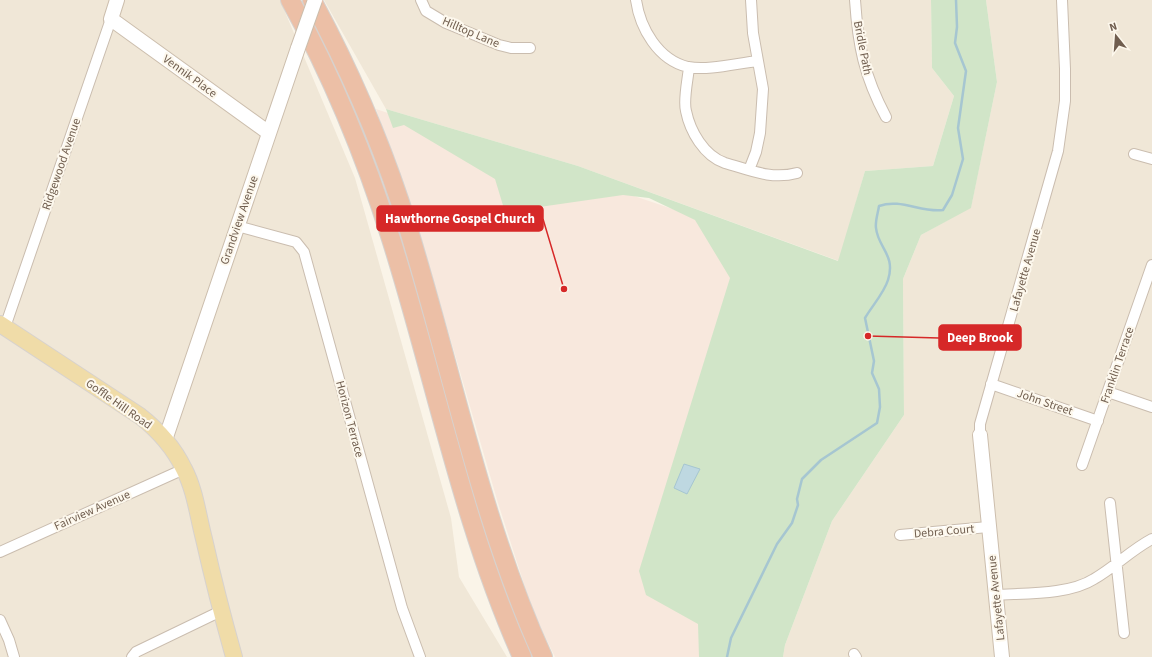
<svg xmlns="http://www.w3.org/2000/svg" width="1152" height="657" viewBox="0 0 1152 657" font-family="'Source Sans 3',sans-serif">
  <rect width="100%" height="100%" fill="#faf4e8"/>
  <!-- residential -->
  <path fill="#f0e7d7" d="M 0,0 L 280,0 L 355,178 L 451,518 L 459,577 L 507,657 L 0,657 Z
    M 324,0 L 931,0 L 932,68 L 954,96 L 933,166 L 865,171 L 839,261 L 578,166 L 386,109 Z
    M 986,0 L 1152,0 L 1152,657 L 783,657 L 785,645 L 832,521 L 904,415 L 903,279 L 921,235 L 971,207 L 997,82 Z"/>
  <!-- commercial -->
  <path fill="#f8e8dd" d="M 376,109 L 836,264 L 735,657 L 555,657 L 533,612 L 498,503 L 420,234 Z"/>
  <!-- green -->
  <path fill="#d1e5c8" d="M 931,0 L 986,0 L 997,82 L 971,208 L 921,235 L 903,279 L 904,415 L 832,521 L 785,645 L 783,657 L 699,657 L 698,624 L 646,595 L 639,571 L 730,278 L 695,220 L 649,198 L 623,195 L 505,212 L 495,179 L 404,125 L 393,128 L 386,109 L 578,166 L 838,261 L 865,171 L 933,166 L 954,96 L 932,68 Z"/>
  <!-- water -->
  <path fill="#bed8e1" stroke="#a6c6d1" d="M 684,464 L 700,469 L 687,494 L 674,488 Z"/>
  <g fill="none" stroke-linecap="round" stroke-linejoin="round">
    <!-- stream -->
    <path stroke="#a6c6d1" stroke-width="2.5" d="M 727,657 L 731,638 L 777,544 L 792,523 L 798,505 L 797,499 L 802,479 L 821,460 L 877,423 L 880,407 L 879,389 L 872,373 L 874,361 L 865,318 C 872,306 884,293 888,280 C 896,255 878,248 876,228 C 875,221 878,213 879,206 C 901,198 921,213 943,210 L 952,195 L 963,159 L 958,128 L 966,71 L 955,43 L 957,27 L 956,0"/>
    <defs>
      <path id="street" d="M 421,0 L 426,11 L 446,23 L 499,45 L 511,48 L 530,48
        M 636,0 C 640,28 658,60 688,67 C 708,71 738,63 758,61
        M 855,0 C 858,45 864,76 886,117
        M 689,67 C 688,79 683,100 686,111 C 690,131 704,156 725,163 C 750,170 771,180 797,173
        M 1134,154 L 1152,159
        M 749,170 L 756,152 L 760,133 L 763,89 L 753,33 L 751,0
        M 237,226 L 296,242 L 304,252 L 402,608 L 420,657
        M 5,327 L 111,19
        M 991,384 L 1098,421
        M 1108,392 L 1152,407
        M 980,435 L 980,424 L 1058,151 L 1065,101 L 1065,69 L 1062,0
        M 1082,465 L 1152,265
        M 1110,503 L 1124,633
        M 900,535 L 988,527
        M 0,552 L 184,469
        M 995,595 C 1025,593 1069,595 1094,579 C 1115,567 1131,550 1152,539
        M 0,620 L 9,640 L 14,657
        M 854,654 L 856,657
        M 132,657 L 136,652 L 221,611"/>
      <path id="secondary" d="M 117,0 L 111,19 L 269,133
        M 980,435 L 1002,657
        M 165,440 L 298,48"/>
      <path id="primary" d="M 0,324 L 140,416 C 158,430 174,448 184,469 C 195,490 198,516 204,539 C 213,579 223,618 234,657"/>
      <path id="highway" d="M 290,0 C 332,76 365,156 391,239 C 435,378 462,523 522,657
        M 312,0 C 347,65 377,133 400,202 C 449,353 477,512 543,657"/>
    </defs>
    <!-- street casing -->
    <use href="#street" stroke="#cabdaf" stroke-width="12"/>
    <!-- secondary casing -->
    <use href="#secondary" stroke="#ccbead" stroke-width="16"/>
    <!-- primary casing -->
    <use href="#primary" stroke="#d7d2ce" stroke-width="18"/>
    <!-- highway casing -->
    <use href="#highway" stroke="#d7d2ce" stroke-width="20"/>
    <!-- street -->
    <use href="#street" stroke="#fff" stroke-width="10"/>
    <!-- secondary -->
    <use href="#secondary" stroke="#fff" stroke-width="14"/>
    <!-- primary -->
    <use href="#primary" stroke="#f0dca8" stroke-width="16"/>
    <!-- highway -->
    <use href="#highway" stroke="#ecbfa6" stroke-width="18"/>
    <defs>
      <path id="secondary-bridge" d="M 298,48 L 315,0"/>
    </defs>
    <!-- secondary-bridge casing -->
    <use href="#secondary-bridge" stroke="#ccbead" stroke-width="16" stroke-linecap="butt"/>
    <!-- secondary-bridge -->
    <use href="#secondary-bridge" stroke="#fff" stroke-width="14"/>
  </g>
  <g text-anchor="middle" stroke-width="4" stroke-linejoin="round" paint-order="stroke">
    <!-- street labels -->
    <g font-size="12" fill="#705e4f" stroke="#fdf8ed">
      <text transform="translate(471 32) rotate(23)" y="4">Hilltop Lane</text>
      <text transform="translate(863 48) rotate(79)" y="4">Bridle Path</text>
      <text transform="translate(190 76) rotate(36)" y="4">Vennik Place</text>
      <text transform="translate(61 164) rotate(-71)" y="4">Ridgewood Avenue</text>
      <text transform="translate(239 220) rotate(-71)" y="4">Grandview Avenue</text>
      <text transform="translate(1025 270) rotate(-74)" y="4">Lafayette Avenue</text>
      <text transform="translate(1117 365) rotate(-71)" y="4">Franklin Terrace</text>
      <text transform="translate(1045 402) rotate(19)" y="4">John Street</text>
      <text transform="translate(119 404) rotate(35)" y="4">Goffle Hill Road</text>
      <text transform="translate(350 419) rotate(75)" y="4">Horizon Terrace</text>
      <text transform="translate(92 510) rotate(-24)" y="4">Fairview Avenue</text>
      <text transform="translate(944 531) rotate(-5)" y="4">Debra Court</text>
      <text transform="translate(996 598) rotate(-96)" y="4">Lafayette Avenue</text>
    </g>
  </g>
  <!-- callouts -->
  <path fill="none" stroke="#d62828" stroke-width="1.5" d="M564 289L543 219M868 336L939 338"/>
  <g fill="#d62828" stroke="#fdf8ed" stroke-width="1.5">
    <circle cx="564" cy="289" r="4"/>
    <circle cx="868" cy="336" r="4"/>
  </g>
  <g fill="#d62828" stroke="#d62828" stroke-width="1.5">
    <rect x="377" y="206" width="166" height="25" rx="4"/>
    <rect x="939" y="325" width="82" height="25" rx="4"/>
  </g>
  <g font-size="13" text-anchor="middle" font-weight="bold" fill="#fff">
    <text x="460" y="223">Hawthorne Gospel Church</text>
    <text x="980" y="342">Deep Brook</text>
  </g>
  <!-- north arrow -->
  <g transform="translate(1116 36) rotate(343)" stroke="#fdf8ed" stroke-width="3" paint-order="stroke">
  <path d="M0-3L7 15L0 10L-7 15Z" fill="#705e4f"/>
  <text y="-6" font-size="11" font-weight="bold" text-anchor="middle" fill="#705e4f">N</text>
  </g>
</svg>
